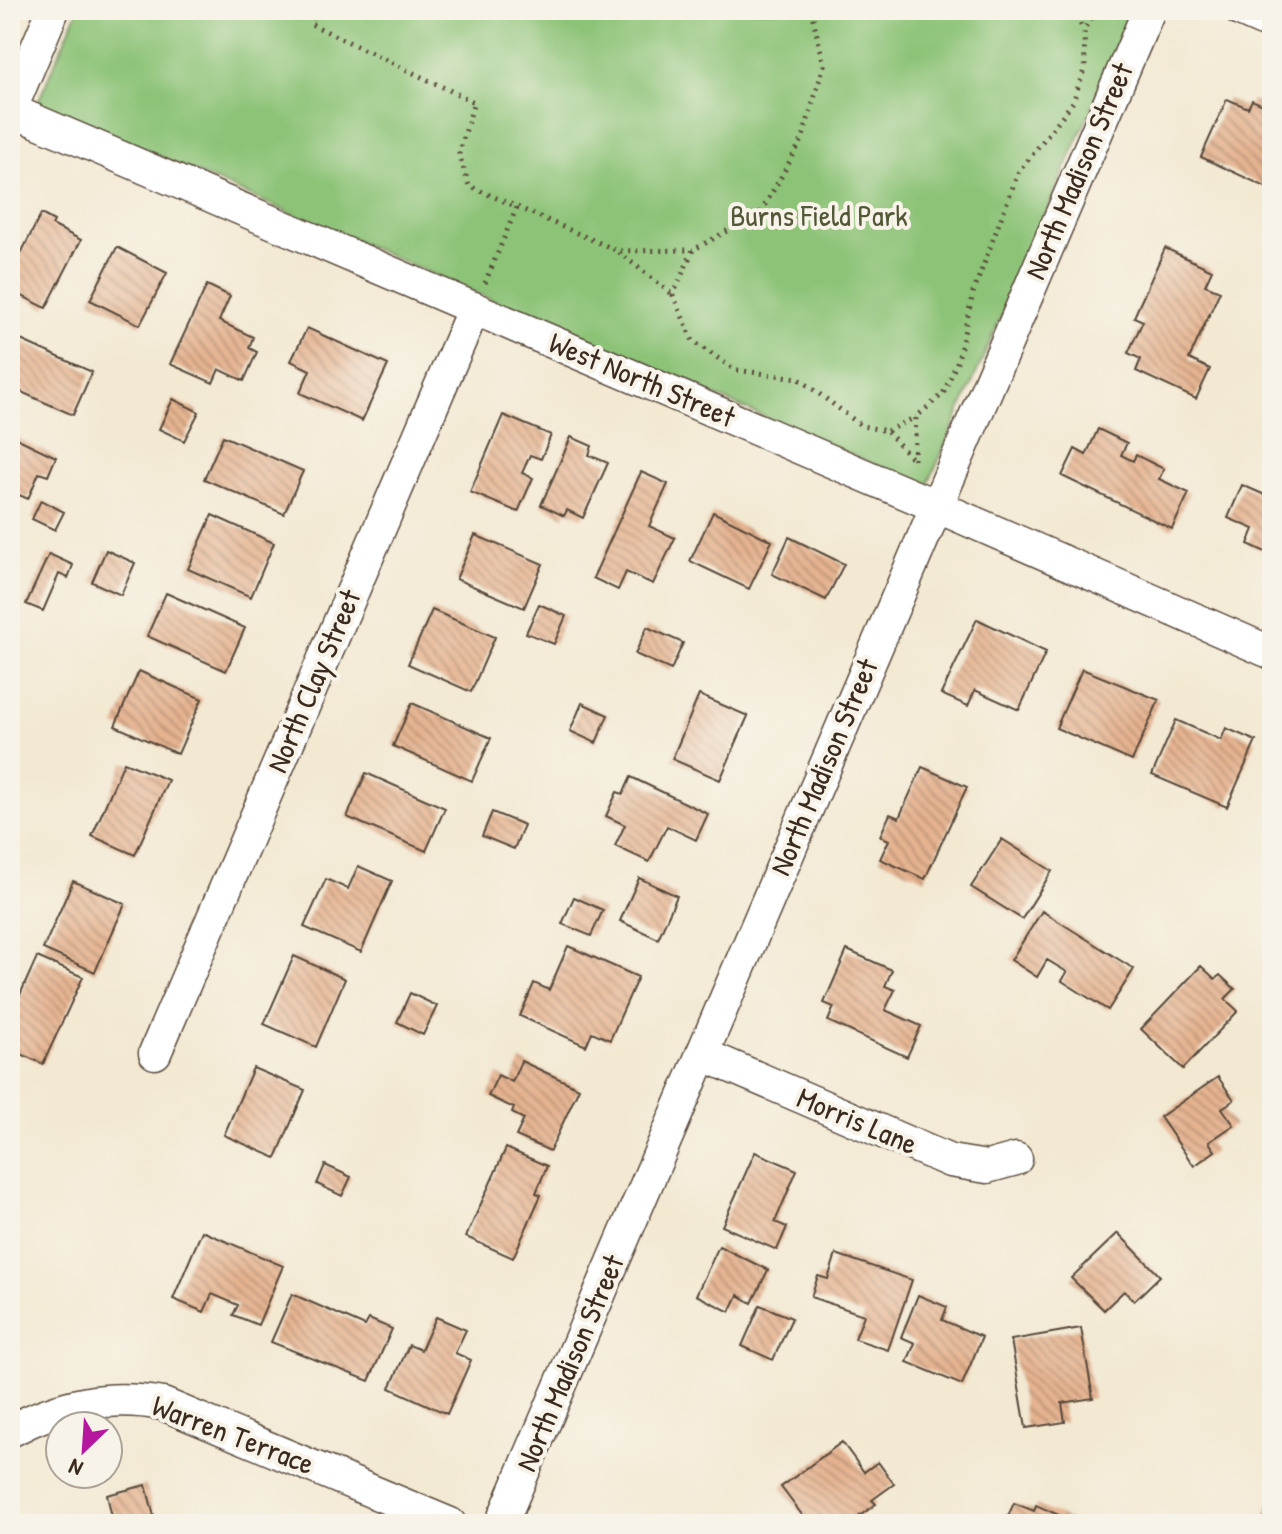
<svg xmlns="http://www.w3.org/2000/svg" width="1282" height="1534" viewBox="0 0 1282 1534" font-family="'Patrick Hand',sans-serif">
  <defs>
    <pattern id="building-back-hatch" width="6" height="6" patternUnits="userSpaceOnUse" patternTransform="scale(2)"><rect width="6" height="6" fill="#e5b390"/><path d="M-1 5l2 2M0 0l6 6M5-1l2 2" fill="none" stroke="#bb9275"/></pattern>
  </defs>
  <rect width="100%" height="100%" fill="#f7f3e8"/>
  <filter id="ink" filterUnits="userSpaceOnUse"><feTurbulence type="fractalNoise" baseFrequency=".0125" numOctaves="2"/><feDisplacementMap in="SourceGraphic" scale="16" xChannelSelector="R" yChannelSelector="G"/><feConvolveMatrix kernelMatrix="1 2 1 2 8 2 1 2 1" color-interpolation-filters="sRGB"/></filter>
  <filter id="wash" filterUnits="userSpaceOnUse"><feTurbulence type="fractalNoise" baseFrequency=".006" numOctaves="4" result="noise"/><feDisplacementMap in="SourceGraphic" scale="32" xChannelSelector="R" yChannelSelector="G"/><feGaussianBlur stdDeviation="1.8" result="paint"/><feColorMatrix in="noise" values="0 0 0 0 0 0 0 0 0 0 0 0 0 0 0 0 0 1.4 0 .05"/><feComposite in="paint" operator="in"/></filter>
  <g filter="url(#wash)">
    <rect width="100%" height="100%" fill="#f3e9d3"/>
    <!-- green -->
    <path fill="#8cc377" stroke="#64764a" stroke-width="2" d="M 78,10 L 1134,10 L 927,487 L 37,104 Z"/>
    <g id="blocks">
      <!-- building -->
      <path fill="url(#building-back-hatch)" d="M 1227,99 L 1248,108 L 1252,100 L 1272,109 L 1272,190 L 1201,157 Z
        M 41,214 L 54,221 L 52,225 L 81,240 L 46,308 L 10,290 L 10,275 Z
        M 117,247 L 167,273 L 140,325 L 90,300 Z
        M 1165,248 L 1212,270 L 1205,285 L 1220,291 L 1189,359 L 1210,369 L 1196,399 L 1136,371 L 1141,359 L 1128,353 L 1143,321 L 1134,317 Z
        M 207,285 L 230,296 L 219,321 L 253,337 L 249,348 L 257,352 L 244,381 L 219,369 L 213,383 L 170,364 Z
        M 307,328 L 388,365 L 362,421 L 300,393 L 310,370 L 291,361 Z
        M 14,337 L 92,372 L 73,415 L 10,387 L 10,345 Z
        M 173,399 L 199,412 L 184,441 L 159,429 Z
        M 503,415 L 551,435 L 541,459 L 530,455 L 522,473 L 533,478 L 518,512 L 470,492 Z
        M 1098,429 L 1127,443 L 1121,455 L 1133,461 L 1136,455 L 1164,469 L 1159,479 L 1189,493 L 1172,529 L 1062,476 L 1075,449 L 1086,455 Z
        M 10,435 L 56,457 L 48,476 L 39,473 L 28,499 L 10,491 Z
        M 223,436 L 303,471 L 284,514 L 204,479 Z
        M 571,437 L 592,446 L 589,455 L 608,463 L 583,518 L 567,510 L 564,516 L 541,505 Z
        M 641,472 L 668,484 L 649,526 L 675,538 L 653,584 L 626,572 L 618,590 L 593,578 Z
        M 1242,485 L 1272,498 L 1272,555 L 1248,544 L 1254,529 L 1228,518 Z
        M 41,500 L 64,512 L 55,530 L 32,519 Z
        M 713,512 L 772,541 L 749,589 L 690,561 Z
        M 212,515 L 274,543 L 251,597 L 188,569 Z
        M 475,535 L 543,564 L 524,608 L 456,579 Z
        M 789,537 L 844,564 L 826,600 L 772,574 Z
        M 106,550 L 135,563 L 121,595 L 92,582 Z
        M 49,554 L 73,565 L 68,578 L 59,574 L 43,611 L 26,604 Z
        M 166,593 L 245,628 L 226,671 L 147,636 Z
        M 539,604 L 566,616 L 554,644 L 526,633 Z
        M 432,610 L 495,637 L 471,692 L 408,664 Z
        M 977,619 L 1046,652 L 1019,710 L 975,690 L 968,706 L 941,694 Z
        M 647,627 L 683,643 L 671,670 L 635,654 Z
        M 1082,669 L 1159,700 L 1132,761 L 1056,728 Z
        M 139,671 L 202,699 L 178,754 L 115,726 Z
        M 699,695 L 748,716 L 720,780 L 672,759 Z
        M 412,703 L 491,738 L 472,781 L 393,746 Z
        M 582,703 L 608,715 L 596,743 L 570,731 Z
        M 1176,720 L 1221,740 L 1226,728 L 1256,741 L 1227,807 L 1152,775 Z
        M 124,762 L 168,780 L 135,855 L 92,836 Z
        M 922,767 L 967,787 L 925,879 L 880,859 L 889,840 L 880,836 L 890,814 L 899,818 Z
        M 366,773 L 445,808 L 426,851 L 347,817 Z
        M 631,777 L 708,814 L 696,840 L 667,826 L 649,862 L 615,846 L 625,825 L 606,816 L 617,792 L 623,794 Z
        M 492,812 L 524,825 L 514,849 L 482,836 Z
        M 1002,839 L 1052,871 L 1022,919 L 971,887 Z
        M 358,866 L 392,881 L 361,952 L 304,927 L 326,879 L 348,889 Z
        M 639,878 L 677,896 L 658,939 L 620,921 Z
        M 73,881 L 125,904 L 95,972 L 43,949 Z
        M 574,897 L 603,910 L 591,936 L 562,924 Z
        M 1042,911 L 1134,969 L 1108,1010 L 1062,981 L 1067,972 L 1047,960 L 1037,977 L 1011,960 Z
        M 568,946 L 638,977 L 610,1040 L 592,1032 L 586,1046 L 520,1016 L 534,983 L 549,990 Z
        M 847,950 L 892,970 L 885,986 L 895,990 L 885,1010 L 921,1026 L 907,1057 L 828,1021 L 834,1007 L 824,1003 Z
        M 294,956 L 345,979 L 316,1047 L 264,1024 Z
        M 37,957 L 83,977 L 43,1064 L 10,1049 L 10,1017 Z
        M 1201,966 L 1215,979 L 1220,975 L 1235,989 L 1225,999 L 1238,1011 L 1183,1069 L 1141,1029 Z
        M 410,993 L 437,1006 L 423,1035 L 397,1022 Z
        M 521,1061 L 579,1088 L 550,1151 L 516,1136 L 524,1119 L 512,1113 L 514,1108 L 488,1096 L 498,1075 L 512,1082 Z
        M 253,1068 L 305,1090 L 276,1158 L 224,1135 Z
        M 1218,1077 L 1234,1100 L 1222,1108 L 1234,1125 L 1209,1142 L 1215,1151 L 1194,1166 L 1160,1117 Z
        M 506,1148 L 547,1166 L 536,1193 L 541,1195 L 513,1258 L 466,1237 Z
        M 755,1152 L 797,1170 L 775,1222 L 787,1227 L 777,1250 L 722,1226 Z
        M 325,1165 L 351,1177 L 342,1196 L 317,1184 Z
        M 202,1231 L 283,1266 L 258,1325 L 233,1315 L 238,1305 L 212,1294 L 204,1312 L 173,1299 Z
        M 1118,1233 L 1160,1276 L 1134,1301 L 1124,1291 L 1104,1310 L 1071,1278 Z
        M 719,1246 L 768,1270 L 752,1303 L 738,1295 L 730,1312 L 696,1295 Z
        M 836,1254 L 912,1280 L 888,1350 L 855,1339 L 864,1315 L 811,1297 L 818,1276 L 828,1279 Z
        M 292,1294 L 365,1326 L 369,1319 L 392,1329 L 369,1381 L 271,1342 Z
        M 918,1295 L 947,1307 L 942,1320 L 982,1337 L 962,1385 L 907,1362 L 915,1343 L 901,1337 Z
        M 760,1305 L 792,1318 L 773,1360 L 742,1346 Z
        M 436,1317 L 466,1330 L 455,1353 L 471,1360 L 447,1414 L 390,1388 L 409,1345 L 421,1350 Z
        M 1081,1328 L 1093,1398 L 1062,1403 L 1065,1422 L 1026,1428 L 1011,1340 Z
        M 842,1442 L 864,1472 L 878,1462 L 894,1484 L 872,1500 L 876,1504 L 849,1524 L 809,1524 L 781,1487 Z
        M 146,1485 L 156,1524 L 89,1524 L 112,1517 L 107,1495 Z
        M 1272,1499 L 1272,1524 L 1261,1524 Z
        M 1014,1503 L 1034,1511 L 1036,1505 L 1079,1524 L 1018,1524 L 1019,1521 L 1008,1516 Z"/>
    </g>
  </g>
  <g filter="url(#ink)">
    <use href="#blocks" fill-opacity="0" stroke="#574739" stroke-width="2"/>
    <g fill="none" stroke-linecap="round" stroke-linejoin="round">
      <defs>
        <path id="street" d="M 1240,10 L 1272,24
          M 10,110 L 936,506 L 1272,653
          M 10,111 L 53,10
          M 155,1053 L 474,308
          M 702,1054 L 950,1161 L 987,1167 L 1016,1159
          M 10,1431 C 60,1404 107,1394 163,1404 L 450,1524
          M 501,1524 L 1149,10"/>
      </defs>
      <!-- street casing -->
      <use href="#street" stroke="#574739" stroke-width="35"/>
      <!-- path -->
      <path stroke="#574739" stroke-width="5" stroke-dasharray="2 6" stroke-linecap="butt" d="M 316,10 L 311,24 L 474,102 L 459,154 L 469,186 L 618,251 L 693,250
        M 811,10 L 824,65 L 802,140 L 761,212 L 693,250 L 673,295 L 693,341 L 735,370 L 798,378 L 862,426 L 887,431 L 914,461
        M 1072,10 L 1084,30
        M 619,252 L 673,295
        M 485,283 L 517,207
        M 887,431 L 916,417
        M 914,460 L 916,417 L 943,394 L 958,360 L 973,293 L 1018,173 L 1073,102 L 1085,67 L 1084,30 L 1094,10"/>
      <!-- street -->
      <use href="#street" stroke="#fff" stroke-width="32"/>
    </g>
  </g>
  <g text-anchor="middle" stroke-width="8" stroke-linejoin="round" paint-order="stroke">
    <!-- street labels -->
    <g font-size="30" fill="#3b2a1e" stroke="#f7f3e8">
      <text transform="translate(1079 171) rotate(-67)" y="10">North Madison Street</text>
      <text transform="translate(642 380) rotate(23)" y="10">West North Street</text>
      <text transform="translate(314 681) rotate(-67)" y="10">North Clay Street</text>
      <text transform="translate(824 767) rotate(-67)" y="10">North Madison Street</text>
      <text transform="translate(857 1121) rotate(23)" y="10">Morris Lane</text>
      <text transform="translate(570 1363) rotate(-67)" y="10">North Madison Street</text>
      <text transform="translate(233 1435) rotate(21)" y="10">Warren Terrace</text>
    </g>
    <!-- park labels -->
    <g font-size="30" fill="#535839" stroke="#f7f3e8">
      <text x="819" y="226">Burns Field Park</text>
    </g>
  </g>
  <!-- margin -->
  <rect width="1282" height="1534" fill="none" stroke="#f7f3e8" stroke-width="40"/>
  <!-- north arrow -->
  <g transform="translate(84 1450) rotate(205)"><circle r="38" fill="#f7f3e8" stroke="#aca397" stroke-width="2"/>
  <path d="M0-6L14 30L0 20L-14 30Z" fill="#b5179e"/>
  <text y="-12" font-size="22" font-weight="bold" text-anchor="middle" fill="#3b2a1e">N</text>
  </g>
</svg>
